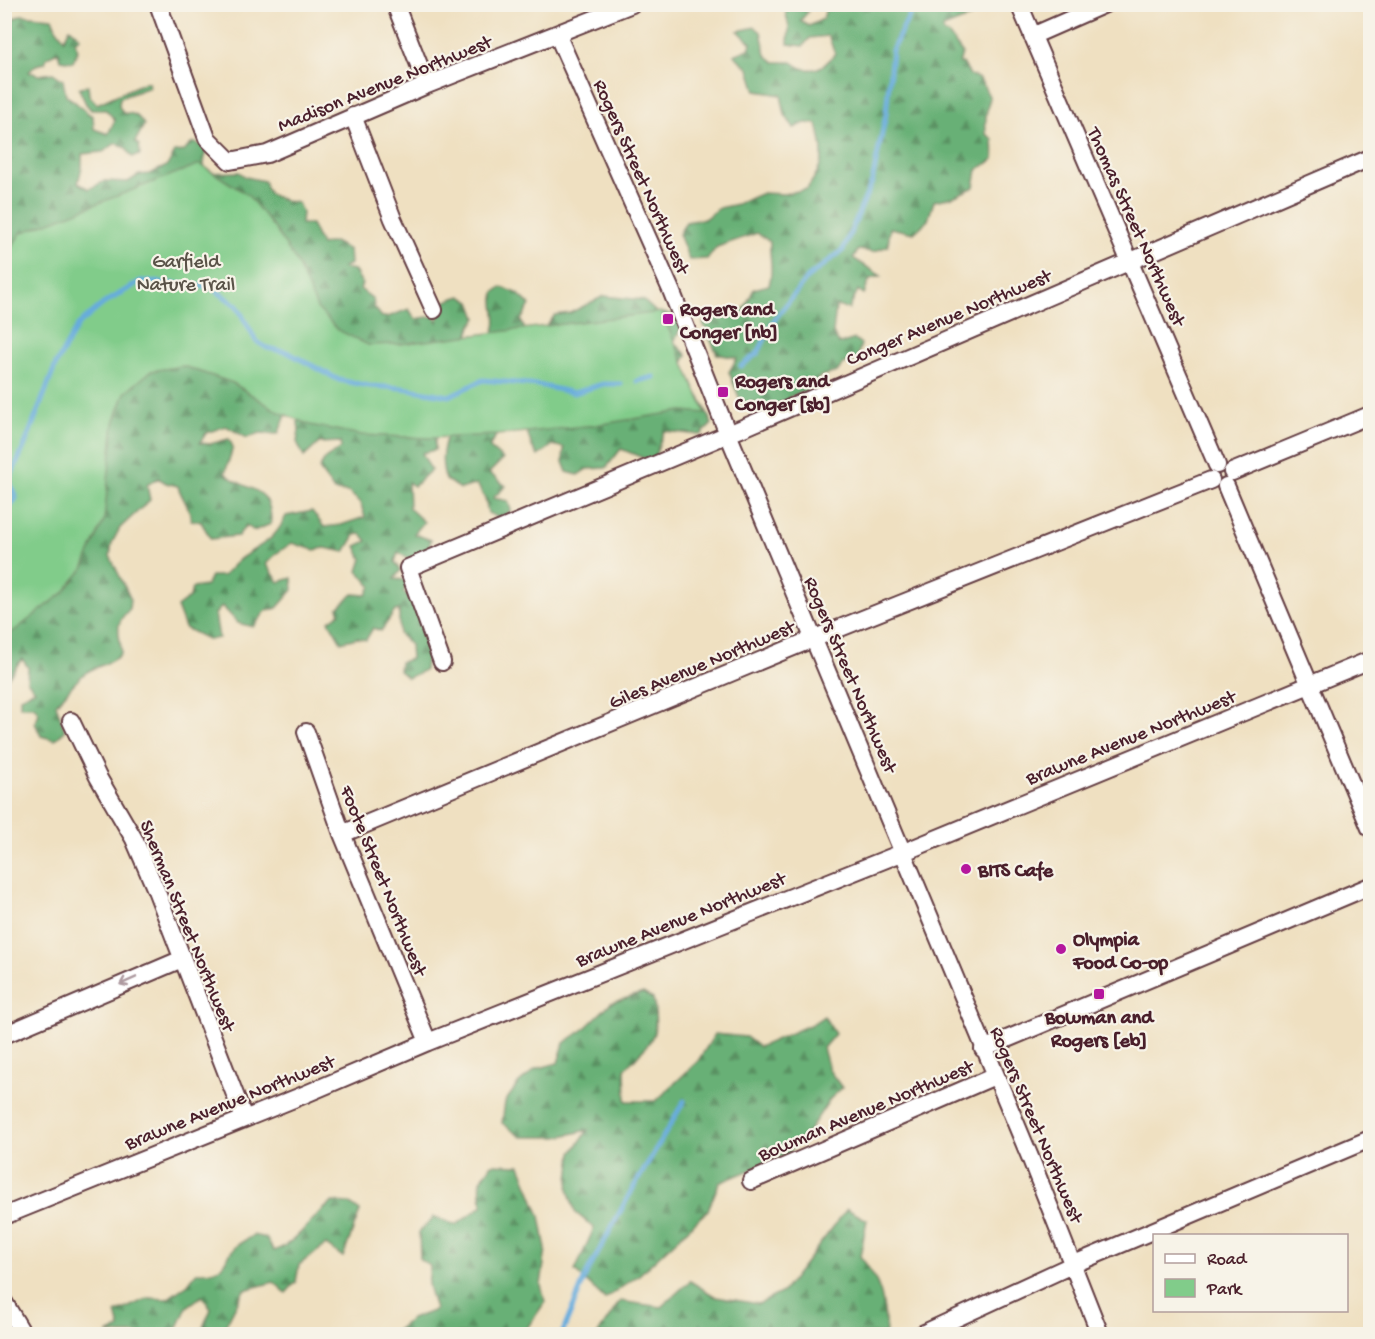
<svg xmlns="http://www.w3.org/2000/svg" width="1375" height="1339" viewBox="0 0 1375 1339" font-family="'Gochi Hand',sans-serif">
  <defs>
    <pattern id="forest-firs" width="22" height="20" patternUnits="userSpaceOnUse" patternTransform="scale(1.5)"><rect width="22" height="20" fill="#68b076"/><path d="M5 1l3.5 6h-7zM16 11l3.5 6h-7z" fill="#588f61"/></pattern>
  </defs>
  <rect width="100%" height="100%" fill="#f7f3e8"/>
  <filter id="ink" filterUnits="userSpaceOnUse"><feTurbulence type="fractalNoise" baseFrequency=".0167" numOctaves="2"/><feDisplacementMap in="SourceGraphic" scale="12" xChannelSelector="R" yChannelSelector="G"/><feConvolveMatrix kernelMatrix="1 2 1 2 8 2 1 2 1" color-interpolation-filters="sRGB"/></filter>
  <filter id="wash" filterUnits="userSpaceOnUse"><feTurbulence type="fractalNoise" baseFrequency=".008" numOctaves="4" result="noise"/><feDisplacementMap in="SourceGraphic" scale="24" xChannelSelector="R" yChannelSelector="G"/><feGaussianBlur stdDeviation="1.35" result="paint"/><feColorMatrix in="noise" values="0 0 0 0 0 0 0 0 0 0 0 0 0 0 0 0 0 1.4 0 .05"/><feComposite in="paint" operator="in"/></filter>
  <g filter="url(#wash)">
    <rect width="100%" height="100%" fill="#efe0c1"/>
    <!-- forest -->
    <path fill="url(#forest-firs)" stroke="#596850" stroke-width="1.5" d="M 791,5 L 797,5 L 808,12 L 800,21 L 809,26 L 823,19 L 826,8 L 831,5 L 975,5 L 971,17 L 943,28 L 943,32 L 949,35 L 962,53 L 959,64 L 963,63 L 970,75 L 980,79 L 990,98 C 986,110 985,121 986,134 L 993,139 L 994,159 L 977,170 L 974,187 L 953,197 L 934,201 L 928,220 L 914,233 L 890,228 L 888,246 L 873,252 L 858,250 L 853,258 L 881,276 L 870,279 L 864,294 L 858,290 L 849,309 L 836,306 L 833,333 L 839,344 L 855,339 L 861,344 L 857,360 L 844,363 L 837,372 L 821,376 L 808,390 L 789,397 L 787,403 L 766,413 L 756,402 L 741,402 L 729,372 L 737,358 L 717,354 L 703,323 L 723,314 L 744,309 L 754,289 L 769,285 C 774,269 769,259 770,242 L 757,233 L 717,247 L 707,259 L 689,260 L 679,234 L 686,222 L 704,219 L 719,208 L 737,204 L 763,193 L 784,194 L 807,189 C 825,163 825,155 817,124 L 805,123 L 794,128 L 785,115 L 781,95 L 756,91 L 749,69 L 734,55 L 749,49 L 751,43 L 738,31 L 755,27 L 761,32 L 766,55 L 775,62 L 792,62 C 808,75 824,70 835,53 L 828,36 L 810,38 L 803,46 L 788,44 L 789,28 L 785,9 Z
      M 6,13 L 13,19 L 21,15 L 52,18 L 56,28 L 64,39 L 70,28 L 80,37 L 75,42 L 78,50 L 73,62 L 60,60 L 58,52 L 47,57 L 45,63 L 36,65 L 29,72 L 39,75 L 53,73 L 63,80 L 66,96 C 77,101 82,111 93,116 L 94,129 L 108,134 L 115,120 L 106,110 L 91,110 L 86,104 L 79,89 L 88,85 L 89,95 L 97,104 L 141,84 L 148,82 L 150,87 L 120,98 L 119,106 L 123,113 C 134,113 138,115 144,125 L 135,142 L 139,145 L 140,155 L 132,157 L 126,148 L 116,143 L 103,152 L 82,154 L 82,167 L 78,183 L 89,189 L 105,181 L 128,182 L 139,175 L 149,174 L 167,166 L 175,152 L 184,151 L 193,142 L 206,147 L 203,173 L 239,172 L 246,177 L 264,181 L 269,194 L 286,201 L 298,203 L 302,212 L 301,224 L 311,224 L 321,245 L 334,242 L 349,250 L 350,264 L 343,268 L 354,270 L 362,283 L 360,289 L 373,299 L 374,307 L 382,317 L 388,317 L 409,309 L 415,319 L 434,316 L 438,323 C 439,303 442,301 461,296 L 471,302 L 477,318 L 471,326 L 468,336 L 484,342 C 504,327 492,314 494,293 L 501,287 L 517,293 L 530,305 L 521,320 L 527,335 L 540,335 L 555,315 L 570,313 L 604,296 L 643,300 L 657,313 L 673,314 L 684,322 L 674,342 L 687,355 L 681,367 L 702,401 L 712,424 L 701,435 L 664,431 L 653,462 L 621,449 L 606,468 L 587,469 L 578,475 L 567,472 L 563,462 L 564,448 L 553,445 L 538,456 L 532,447 L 525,426 L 499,431 L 489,447 L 503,459 L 489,473 L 506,486 L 493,498 L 508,501 L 511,510 L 501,519 L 488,513 L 485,499 L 477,484 L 461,489 L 446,480 C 440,462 442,450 448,432 L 435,430 L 435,450 L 422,453 L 431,470 L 414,486 L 408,482 L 409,508 L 424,522 L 414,534 L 431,540 L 426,554 L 413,562 L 398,552 L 395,562 L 401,570 L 394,579 L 406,580 L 408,585 L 403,592 L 415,600 L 423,628 L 423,640 L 431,647 L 430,658 L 426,661 L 425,670 L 408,678 L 399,671 L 400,662 L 411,659 L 410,645 L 399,634 L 399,610 L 395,611 L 381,631 L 373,628 L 366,640 L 357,638 L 341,642 L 329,621 L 340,613 L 338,608 L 353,594 L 367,595 L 371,586 L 358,571 L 362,559 L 356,546 L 367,541 L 361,534 L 355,535 L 345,552 L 325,548 L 314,550 L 292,543 L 277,553 L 266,564 L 279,582 L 292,578 L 293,590 L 277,608 L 266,611 L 253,627 L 238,623 L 222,606 L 215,614 L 219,638 L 209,640 L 185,628 L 177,607 L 190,597 L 192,588 L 206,586 L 211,576 L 223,576 C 229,570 236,561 244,556 C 265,542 274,541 286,516 L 312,511 L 324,527 L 341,525 L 365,517 L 360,502 L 348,492 L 334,491 L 319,469 L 325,459 L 341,448 L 340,442 L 319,443 L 304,457 L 297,442 L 299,430 L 297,415 L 288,411 L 278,434 L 260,433 L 247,438 L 226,426 L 206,433 L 200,443 L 210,444 L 229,439 L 233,447 L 225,473 C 246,494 272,482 271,524 L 254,531 L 246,525 L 238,536 L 211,539 L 201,522 L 191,520 C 191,507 181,498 178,486 L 166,483 L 158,478 L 147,485 L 150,500 L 120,528 L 112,543 L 110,556 L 130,598 L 129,610 C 111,626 122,636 121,654 C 111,664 99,665 87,672 C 75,680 66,694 56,704 L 65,731 L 55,740 L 41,736 L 35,723 L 39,713 L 34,706 L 20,706 L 20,697 L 35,690 L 27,681 L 28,667 L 22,659 L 7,679 L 5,676 L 4,17 Z
      M 643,993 L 653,999 C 661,1039 650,1042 625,1069 L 626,1101 L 656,1101 L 698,1061 L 715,1034 L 746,1037 L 759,1047 L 812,1024 L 824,1016 L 835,1034 L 823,1048 L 829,1070 L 842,1088 L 830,1099 L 810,1129 L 788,1154 L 719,1183 L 708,1210 L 639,1275 L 605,1299 L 575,1271 L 594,1228 L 575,1212 L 568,1189 L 572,1153 L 588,1130 L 558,1137 L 521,1137 L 502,1123 L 505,1102 L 518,1084 L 536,1069 L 558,1063 L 564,1043 L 583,1030 L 611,1003 Z
      M 492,1164 L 520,1165 L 540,1216 L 546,1249 L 541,1285 L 545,1302 L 523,1334 L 392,1334 L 411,1319 L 435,1310 L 428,1285 L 430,1266 L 420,1259 L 419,1232 L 434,1217 L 456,1225 L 482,1206 L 480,1182 Z
      M 333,1202 L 349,1203 L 360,1211 L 343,1257 L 326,1245 L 299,1265 L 296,1282 L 286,1293 L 274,1282 L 244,1290 L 221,1334 L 200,1334 L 211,1309 L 202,1296 L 187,1307 L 175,1334 L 108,1334 L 120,1328 L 116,1313 L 148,1298 L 167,1299 L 188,1284 L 197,1272 C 228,1272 219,1264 236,1246 C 241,1242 248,1239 253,1235 L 266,1238 L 274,1251 C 300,1241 311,1216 333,1202 Z
      M 847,1209 L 867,1220 L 860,1256 C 882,1284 884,1299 886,1334 L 598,1334 L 620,1301 L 661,1307 L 690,1281 L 716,1297 L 759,1304 L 783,1292 Z"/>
    <!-- park -->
    <path fill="#81cc8a" stroke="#66765a" stroke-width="1.5" d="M 200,164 L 248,195 L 275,229 L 297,263 L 317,308 L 338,330 L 368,345 L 400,344 L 661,312 L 706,413 L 682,411 L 596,425 L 497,435 L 429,438 L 362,435 L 310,425 L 277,411 L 233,383 L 183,366 L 151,371 L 125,393 L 114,423 L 104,520 L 83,569 L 63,593 L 5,638 L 5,256 L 21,233 Z"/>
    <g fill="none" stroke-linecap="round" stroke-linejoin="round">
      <!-- stream -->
      <path stroke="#66acdc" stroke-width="5" d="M 741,366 L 758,353 L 775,319 L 807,278 L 843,250 L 872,182 L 886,114 L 892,50 L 915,4
        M 637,381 L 654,377
        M 4,516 L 16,498 L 9,480 L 24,447 L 56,364 L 78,325 L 103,304 L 141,281 L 211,287 L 237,306 L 256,341 L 267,348 L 287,352 L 339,380 L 369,386 L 403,388 L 449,396 L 483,380 L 538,385 L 574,393 L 603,384 L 621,384
        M 562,1334 L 586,1275 L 628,1197 L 684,1101"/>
    </g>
  </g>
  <g filter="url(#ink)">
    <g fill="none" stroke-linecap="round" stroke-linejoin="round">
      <defs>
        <path id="minor" d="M 158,4 L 207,138 L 230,161 L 267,154 L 427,85 L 632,4
          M 395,4 L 427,85
          M 1019,4 L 1217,465
          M 557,34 L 671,290 L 728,434 L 1030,1157 L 1100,1334
          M 1032,36 L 1105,4
          M 353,116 L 393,219 L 434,310
          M 1232,472 L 1370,415
          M 1226,486 L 1370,828
          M 442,662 L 408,568 L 750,425 L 1370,158
          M 71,721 L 98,777 L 134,839 L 156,890 L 244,1118
          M 306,732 L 342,834 L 428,1042
          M 342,834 L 815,638 L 1211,480
          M 4,1035 L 182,959
          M 983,1049 L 1370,886
          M 751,1181 L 995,1076
          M 4,1216 L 301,1096 L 428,1042 L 904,852 L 1370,660
          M 4,1302 L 23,1334
          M 922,1334 L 1074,1264 L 1370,1139"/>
      </defs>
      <!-- minor casing -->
      <use href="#minor" stroke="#633c42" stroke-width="20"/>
      <!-- minor -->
      <use href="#minor" stroke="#fff" stroke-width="16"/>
    </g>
    <!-- one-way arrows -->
    <defs><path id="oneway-shaft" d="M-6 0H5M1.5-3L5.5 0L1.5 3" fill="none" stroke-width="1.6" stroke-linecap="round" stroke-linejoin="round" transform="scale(1.5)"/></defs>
    <use stroke="#ae9aa0" href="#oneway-shaft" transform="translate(128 981) rotate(156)"/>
  </g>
  <!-- markers -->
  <g fill="#b5179e" stroke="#f7f3e8" stroke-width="2">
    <rect x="662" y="313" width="12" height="12" rx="3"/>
    <rect x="717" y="386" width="12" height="12" rx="3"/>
    <circle cx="966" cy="869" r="6"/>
    <circle cx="1061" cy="949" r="6"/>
    <rect x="1093" y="988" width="12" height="12" rx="3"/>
  </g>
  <g text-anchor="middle" stroke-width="4.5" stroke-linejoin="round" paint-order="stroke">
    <!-- street labels -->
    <g font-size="20" fill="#4a1f2b" stroke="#f7f3e8">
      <text transform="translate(384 82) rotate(-22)" y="7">Madison Avenue Northwest</text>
      <text transform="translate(643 176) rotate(66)" y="7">Rogers Street Northwest</text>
      <text transform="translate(1138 226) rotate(66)" y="7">Thomas Street Northwest</text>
      <text transform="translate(948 316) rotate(-23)" y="7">Conger Avenue Northwest</text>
      <text transform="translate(701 663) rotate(-23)" y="7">Giles Avenue Northwest</text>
      <text transform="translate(852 674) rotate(67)" y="7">Rogers Street Northwest</text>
      <text transform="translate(1130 736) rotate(-22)" y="7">Brawne Avenue Northwest</text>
      <text transform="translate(385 880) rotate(68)" y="7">Foote Street Northwest</text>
      <text transform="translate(680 918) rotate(-22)" y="7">Brawne Avenue Northwest</text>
      <text transform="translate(189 925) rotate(68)" y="7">Sherman Street Northwest</text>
      <text transform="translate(229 1101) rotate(-22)" y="7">Brawne Avenue Northwest</text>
      <text transform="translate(865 1109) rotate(-23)" y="7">Bowman Avenue Northwest</text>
      <text transform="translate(1038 1124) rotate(67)" y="7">Rogers Street Northwest</text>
    </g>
    <!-- park labels -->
    <g font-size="20" fill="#5a5348" stroke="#f7f3e8">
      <text x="186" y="267">Garfield<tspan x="186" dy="23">Nature Trail</tspan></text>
    </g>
    <!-- poi labels -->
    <g font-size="20" font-weight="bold" fill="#4a1f2b" stroke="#f7f3e8" text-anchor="start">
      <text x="680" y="315">Rogers and<tspan x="680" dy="23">Conger [nb]</tspan></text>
      <text x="735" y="387">Rogers and<tspan x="735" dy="23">Conger [sb]</tspan></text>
      <text x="978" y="876">BITS Cafe</text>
      <text x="1073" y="945">Olympia<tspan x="1073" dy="23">Food Co-op</tspan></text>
      <text x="1099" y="1023" text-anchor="middle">Bowman and<tspan x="1099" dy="23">Rogers [eb]</tspan></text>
    </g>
  </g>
  <!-- margin -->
  <rect width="1375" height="1339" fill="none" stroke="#f7f3e8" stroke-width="24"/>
  <!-- legend -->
  <rect x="1153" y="1234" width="195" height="78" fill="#f7f3e8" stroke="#b29e9c" stroke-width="1.5"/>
  <rect x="1165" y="1254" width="30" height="9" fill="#ffffff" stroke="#b29e9c" stroke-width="1.5"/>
  <text x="1207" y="1264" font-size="18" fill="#4a1f2b">Road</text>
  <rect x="1165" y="1279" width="30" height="18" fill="#81cc8a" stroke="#b29e9c" stroke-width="1.5"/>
  <text x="1207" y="1294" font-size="18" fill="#4a1f2b">Park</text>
</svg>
